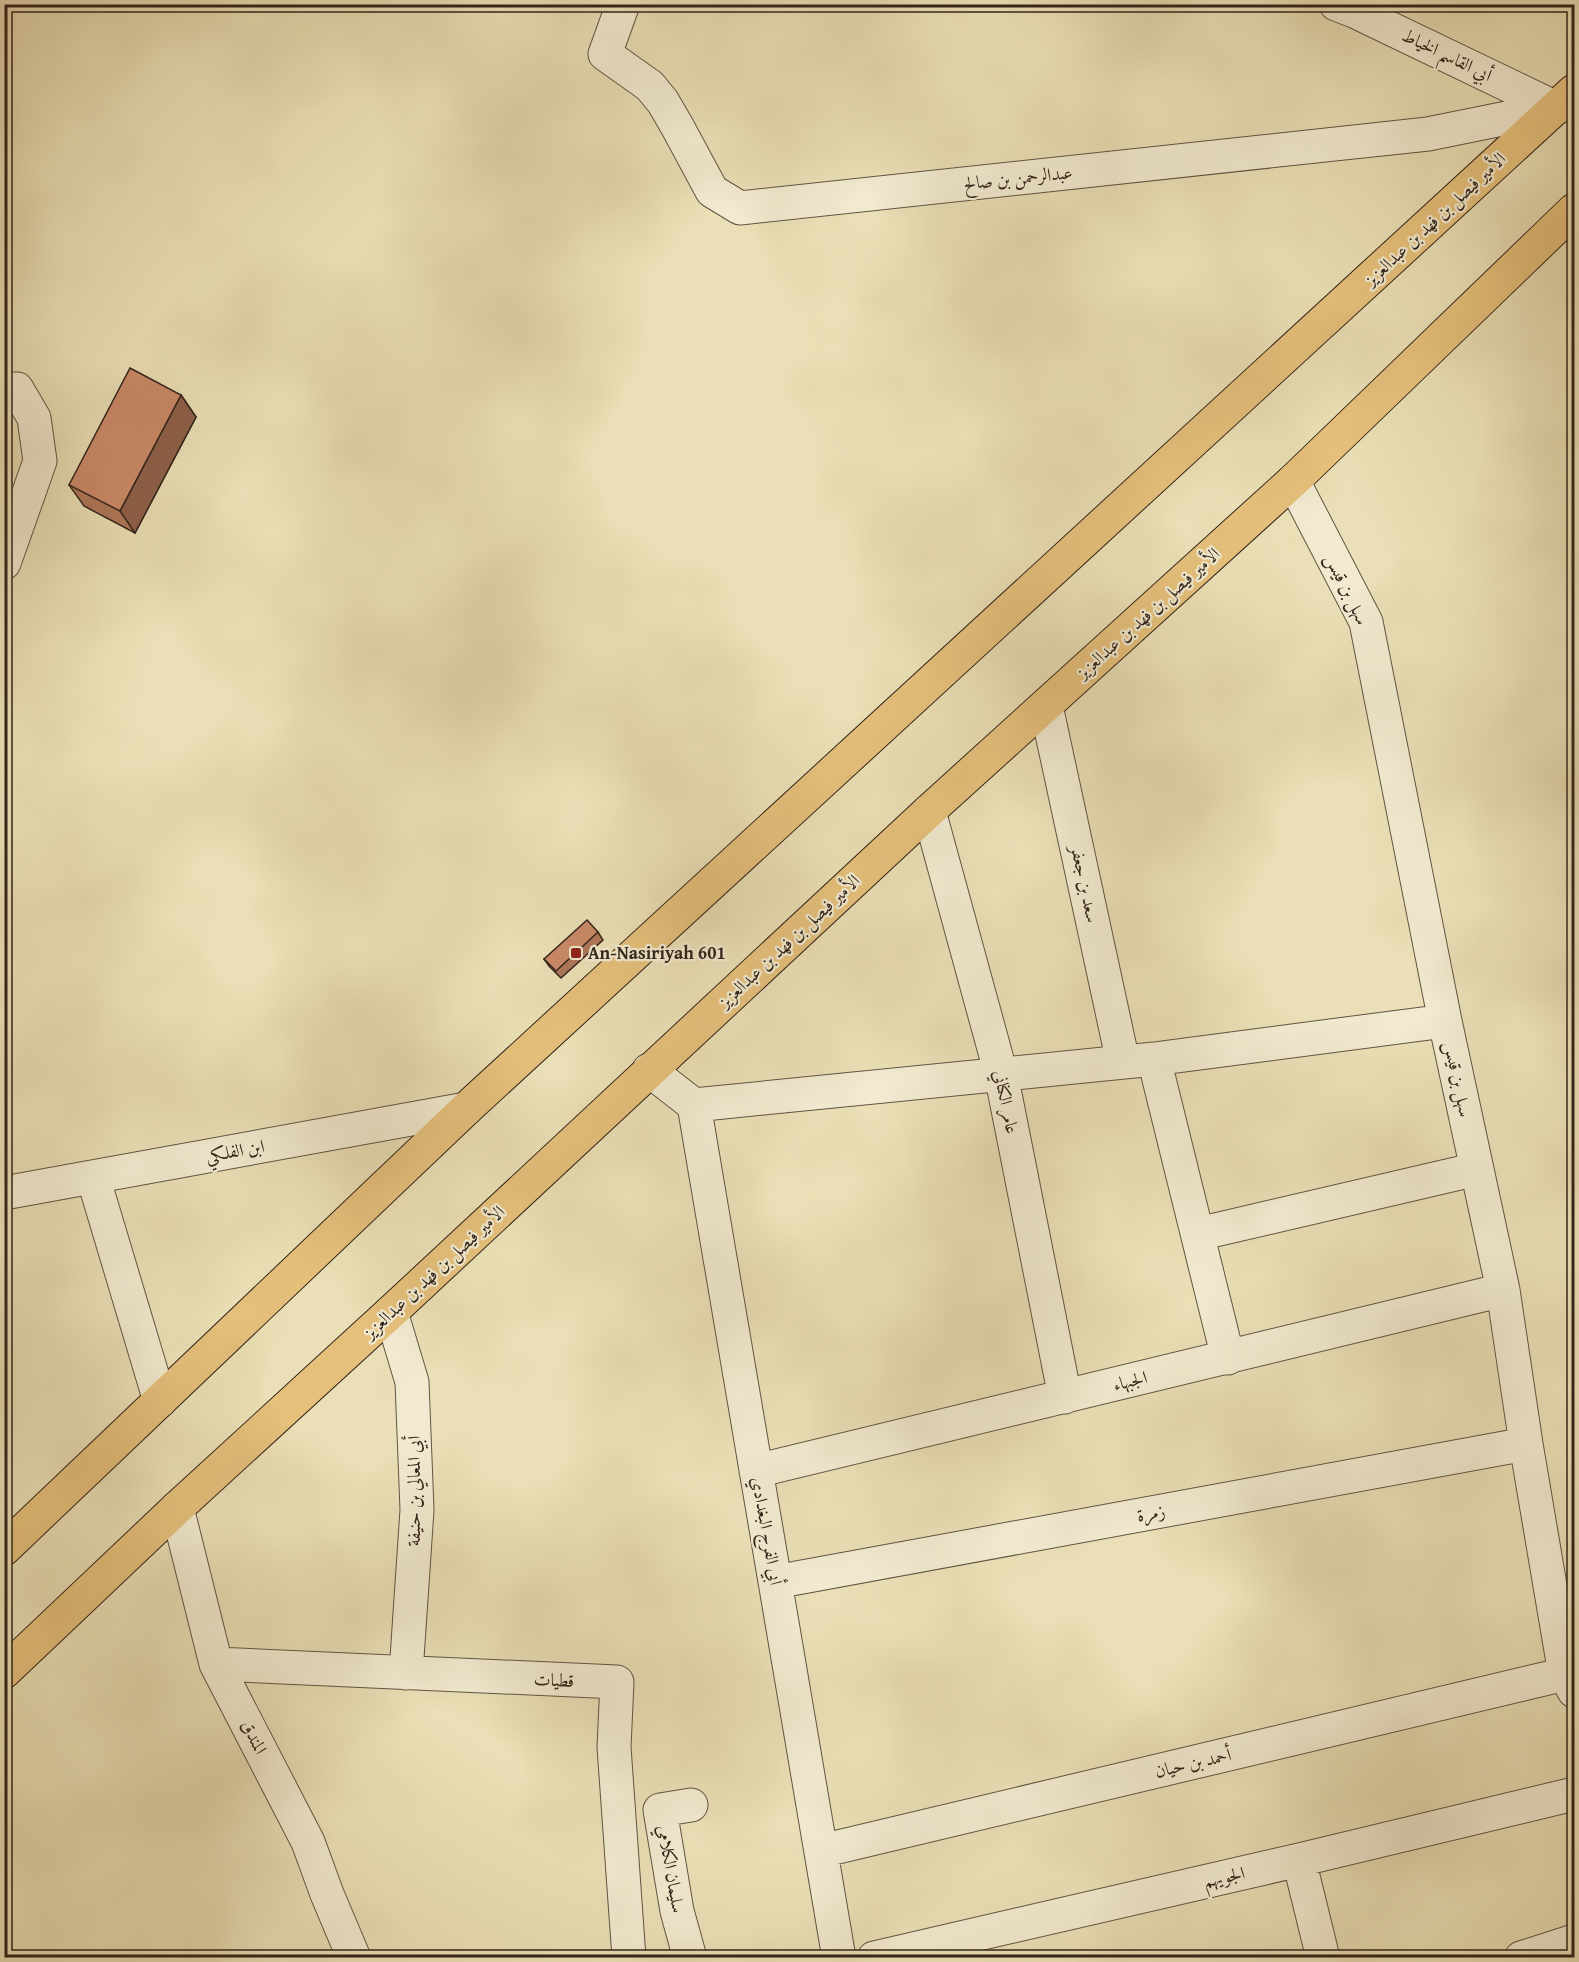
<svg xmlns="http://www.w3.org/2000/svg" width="1579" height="1962" viewBox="0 0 1579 1962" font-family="'Gentium Book Plus',Amiri,serif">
  <rect width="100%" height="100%" fill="#eadfb6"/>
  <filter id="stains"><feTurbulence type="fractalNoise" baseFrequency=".00333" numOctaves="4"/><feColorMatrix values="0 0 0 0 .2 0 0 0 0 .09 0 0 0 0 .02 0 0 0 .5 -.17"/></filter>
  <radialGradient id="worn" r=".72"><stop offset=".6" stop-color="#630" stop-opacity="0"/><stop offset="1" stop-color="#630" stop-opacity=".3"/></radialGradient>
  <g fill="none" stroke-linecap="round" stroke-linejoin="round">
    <defs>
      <path id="minor" d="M 623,4 L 605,54 L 650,86 L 663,102 L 677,126 L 712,191 L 740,208 L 1428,134 L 1556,108
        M 1336,4 L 1354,11 L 1556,108
        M 4,390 L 17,389 L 34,418 L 40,461 L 4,563
        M 1293,481 L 1366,622 L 1445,1021 L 1503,1290 L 1526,1444 L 1565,1674 L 1574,1691
        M 1046,706 L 1123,1062
        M 929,811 L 1001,1074 L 1065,1397
        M 1154,1059 L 1228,1358
        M 649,1070 L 694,1105 L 1154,1059 L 1445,1021
        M 694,1105 L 839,1958
        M 93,1177 L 160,1401
        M 4,1193 L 466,1109
        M 1198,1234 L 1477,1169
        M 391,1312 L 412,1382 L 417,1510 L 406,1673
        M 756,1471 L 1503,1290
        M 177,1508 L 216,1664 L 308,1842 L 327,1894 L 354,1958
        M 775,1582 L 1526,1444
        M 216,1664 L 617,1682 L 614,1747 L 629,1958
        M 821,1851 L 1565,1674
        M 1299,1860 L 1323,1958
        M 690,1958 L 677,1911 L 660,1810 L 691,1805
        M 874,1958 L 1299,1860 L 1574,1794
        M 1521,1958 L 1574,1941"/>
      <path id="major" d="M 4,1549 L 466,1109 L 1574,91
        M 4,1672 L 177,1508 L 391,1312 L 929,811 L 1293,481 L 1574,210"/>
    </defs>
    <!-- minor casing -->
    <use href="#minor" stroke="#605442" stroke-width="35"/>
    <!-- major casing -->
    <use href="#major" stroke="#32251b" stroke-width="35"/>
    <!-- minor -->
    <use href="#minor" stroke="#f1ead0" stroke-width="33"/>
    <!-- major -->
    <use href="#major" stroke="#e5c07b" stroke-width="33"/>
  </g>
  <!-- wall -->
  <path fill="#ae7659" stroke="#32251b" stroke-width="1.5" d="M 181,395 L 196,417 L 135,533 L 84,506 L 69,485 Z
    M 598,932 L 603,940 L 561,978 L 549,966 L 544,959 Z"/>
  <!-- shaded-wall -->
  <path fill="#8d6049" stroke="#32251b" stroke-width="1.5" d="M 181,395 L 196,417 L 135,533 L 120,511 Z"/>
  <!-- building -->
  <path fill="#ca8968" stroke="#32251b" stroke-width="1.5" d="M 130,368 L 181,395 L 120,511 L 69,485 Z
    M 587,920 L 598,932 L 556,971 L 544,959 Z"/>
  <!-- markers -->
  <rect fill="#8f2418" stroke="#f1ead0" stroke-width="2" x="570" y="947" width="12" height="12" rx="3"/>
  <g text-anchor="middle" stroke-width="4.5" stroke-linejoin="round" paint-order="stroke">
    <!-- street labels -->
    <g font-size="18" fill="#32251b" stroke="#f1ead0">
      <text transform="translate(1447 55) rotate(26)" y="6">أبي القاسم الخياط</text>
      <text transform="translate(1018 178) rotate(-6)" y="6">عبدالرحمن بن صالح</text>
      <text transform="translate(1435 219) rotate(-43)" y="6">الأمير فيصل بن فهد بن عبدالعزيز</text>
      <text transform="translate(1347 589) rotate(64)" y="6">سهل بن قيس</text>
      <text transform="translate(1148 613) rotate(-42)" y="6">الأمير فيصل بن فهد بن عبدالعزيز</text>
      <text transform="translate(1085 884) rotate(78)" y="6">سعد بن جعفر</text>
      <text transform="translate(789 941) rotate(-43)" y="6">الأمير فيصل بن فهد بن عبدالعزيز</text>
      <text transform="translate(1458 1079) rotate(78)" y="6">سهل بن قيس</text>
      <text transform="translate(1006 1102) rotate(78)" y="6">عامر الكناني</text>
      <text transform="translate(235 1151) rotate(-10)" y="6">ابن الفلكي</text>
      <text transform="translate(434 1272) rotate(-43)" y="6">الأمير فيصل بن فهد بن عبدالعزيز</text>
      <text transform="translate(1130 1381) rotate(-14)" y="6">الجبهاء</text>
      <text transform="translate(414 1491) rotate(-90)" y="6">أبي المعالي بن حنيفة</text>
      <text transform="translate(1151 1513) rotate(-10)" y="6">زمرة</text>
      <text transform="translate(767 1531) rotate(80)" y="6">أبي الفرج البغدادي</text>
      <text transform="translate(554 1680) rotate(3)" y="6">قطيات</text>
      <text transform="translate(254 1737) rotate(63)" y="6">المندق</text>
      <text transform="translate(1193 1763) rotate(-13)" y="6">أحمد بن حيان</text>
      <text transform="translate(671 1869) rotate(80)" y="6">سليمان الكلامي</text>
      <text transform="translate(1224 1877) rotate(-13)" y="6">الجويهم</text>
    </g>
    <!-- poi labels -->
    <g font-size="18" font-weight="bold" fill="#32251b" stroke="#f1ead0" text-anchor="start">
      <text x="588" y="959">An-Nasiriyah 601</text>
    </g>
  </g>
  <!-- margin -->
  <rect width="1579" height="1962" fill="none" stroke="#eadfb6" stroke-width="24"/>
  <rect x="6" y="6" width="1567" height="1950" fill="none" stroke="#32251b" stroke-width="3"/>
  <rect x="12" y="12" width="1555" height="1938" fill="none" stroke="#32251b" stroke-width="1.5"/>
  <rect width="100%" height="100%" filter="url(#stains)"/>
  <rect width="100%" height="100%" fill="url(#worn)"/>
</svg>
